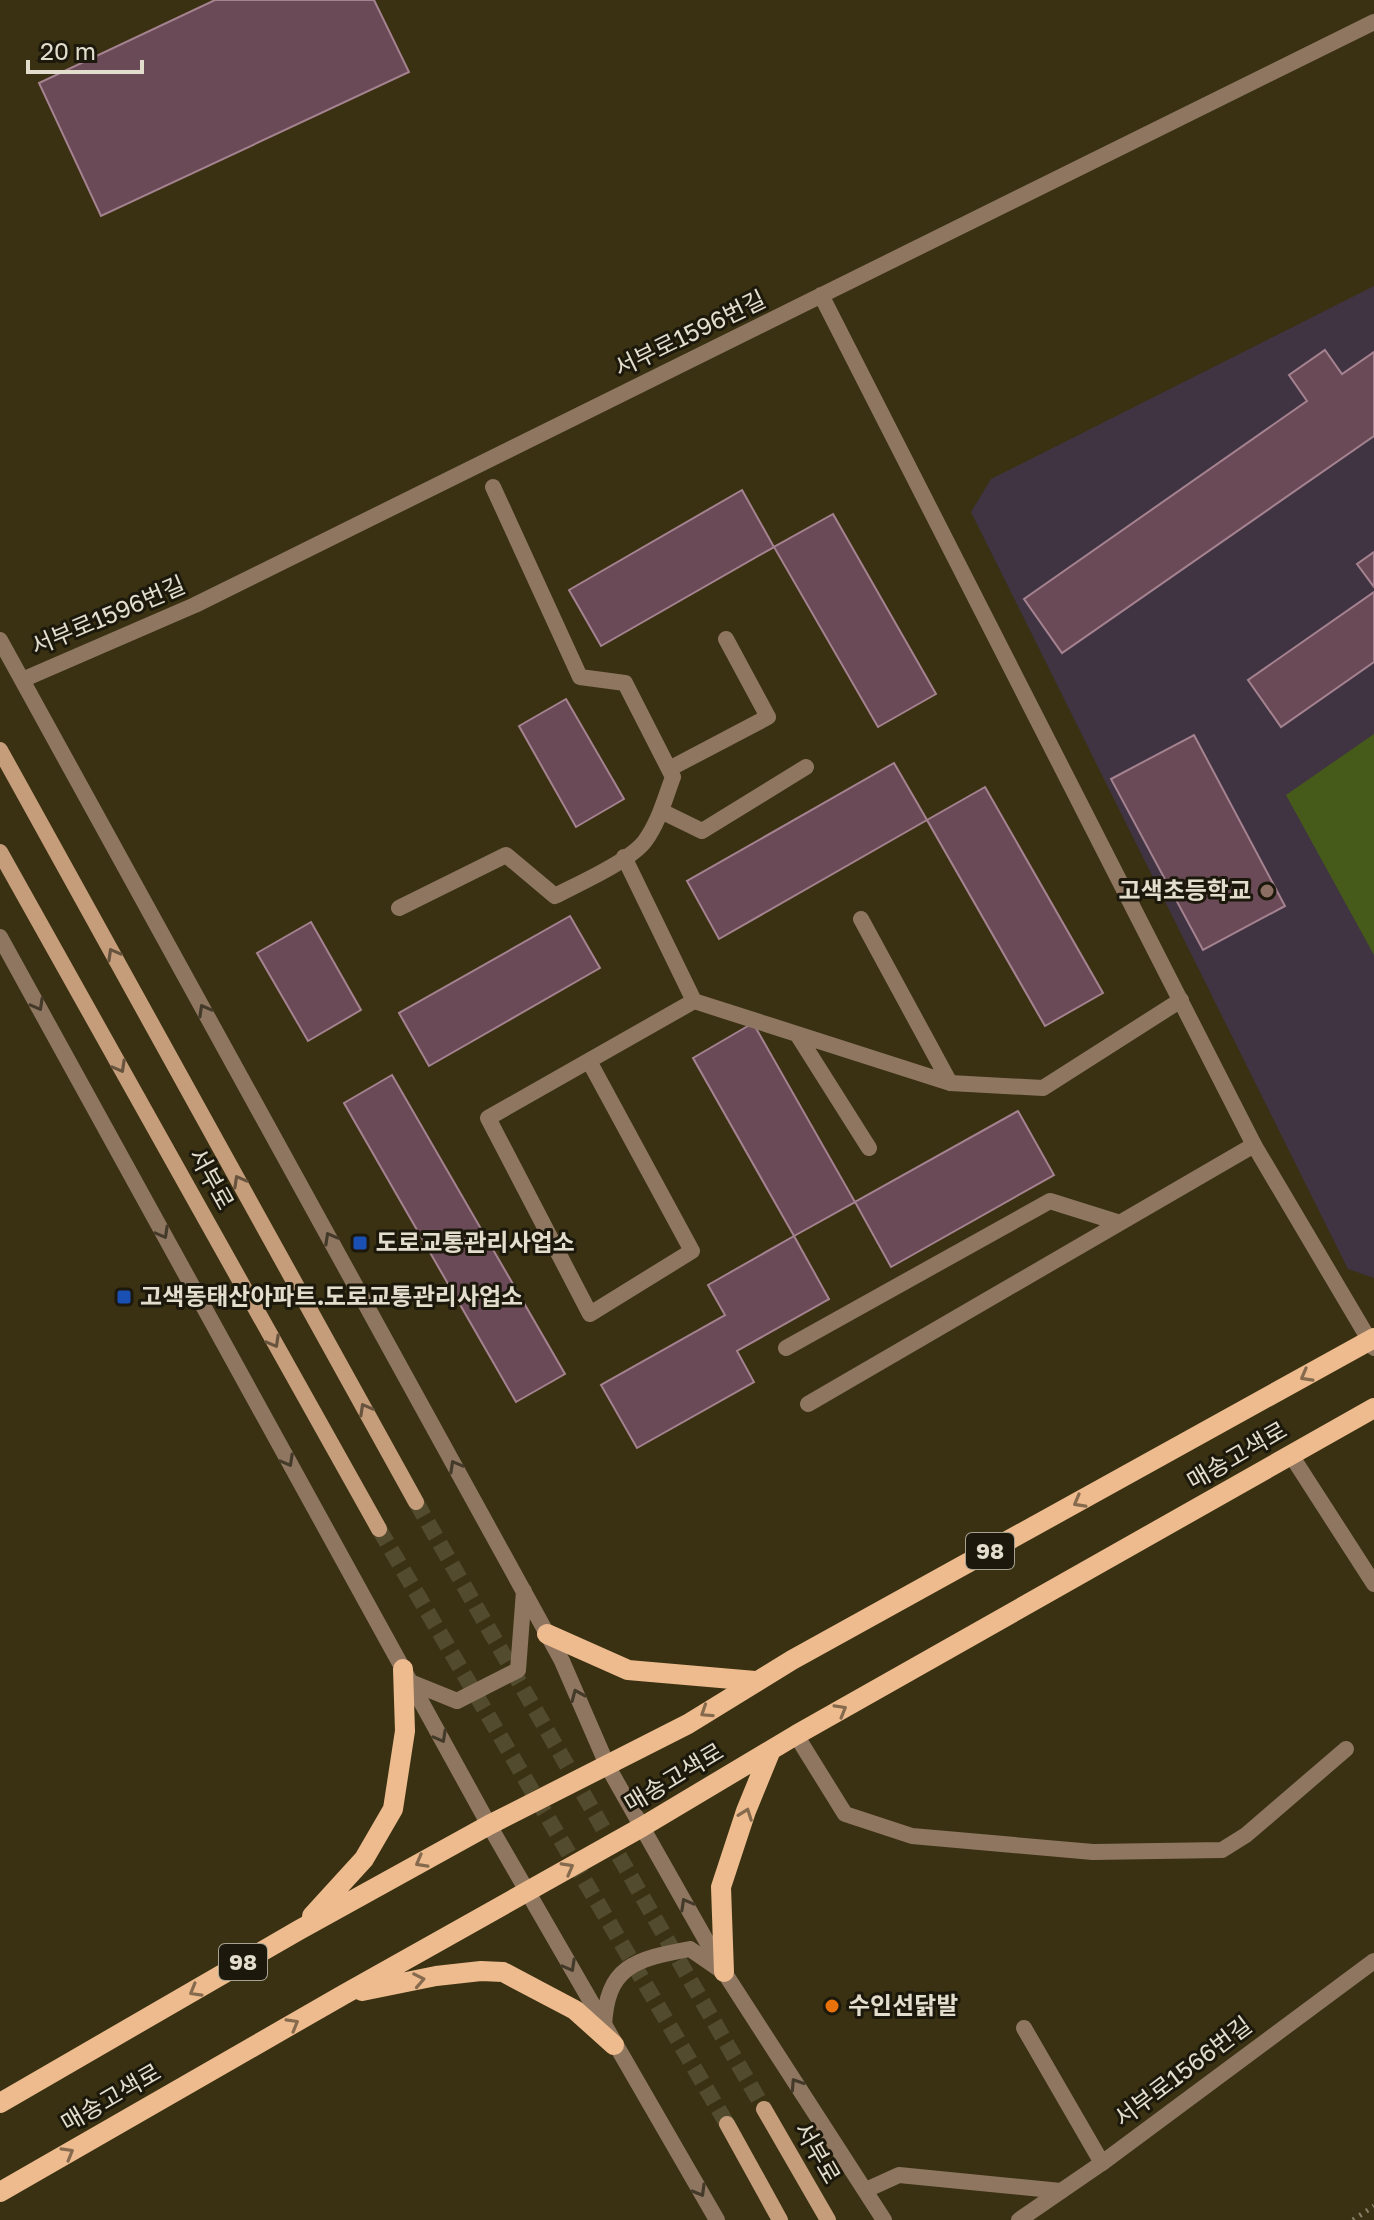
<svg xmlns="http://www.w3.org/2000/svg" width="1374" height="2220" viewBox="0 0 1374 2220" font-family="'Golos Text','Noto Sans KR',sans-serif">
  <rect width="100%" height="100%" fill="#393112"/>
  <!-- education -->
  <path fill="#403443" d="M 1374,286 L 1374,1278 L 1348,1269 L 971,512 L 991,479 Z"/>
  <!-- green -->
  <path fill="#465b19" d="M 1374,734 L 1374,955 L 1286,795 Z"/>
  <!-- building -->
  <path fill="#6a4a57" stroke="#a5828f" stroke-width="2" d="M 215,0 L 374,0 L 409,72 L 101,216 L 39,83 Z
    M 1325,350 L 1342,374 L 1374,352 L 1374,436 L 1062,653 L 1024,599 L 1307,401 L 1289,375 Z
    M 742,490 L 774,547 L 601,646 L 569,590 Z
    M 833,514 L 936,694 L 878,727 L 774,547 Z
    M 1374,552 L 1374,587 L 1357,564 Z
    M 1374,592 L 1374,662 L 1281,727 L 1248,680 Z
    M 566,699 L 624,799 L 576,827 L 519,726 Z
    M 1194,735 L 1285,906 L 1203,950 L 1111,779 Z
    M 894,763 L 927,820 L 719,939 L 687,881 Z
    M 985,787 L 1103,993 L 1045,1026 L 927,820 Z
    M 570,916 L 600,968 L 429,1066 L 399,1013 Z
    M 311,922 L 361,1010 L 308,1041 L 257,953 Z
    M 753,1023 L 855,1202 L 794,1236 L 693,1058 Z
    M 392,1075 L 565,1374 L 516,1402 L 344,1103 Z
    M 1018,1111 L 1054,1175 L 891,1267 L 855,1202 Z
    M 794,1236 L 829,1299 L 737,1351 L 754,1382 L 637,1448 L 601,1385 L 725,1315 L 708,1285 Z"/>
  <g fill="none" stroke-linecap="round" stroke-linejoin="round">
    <!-- secondary-tunnel -->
    <path stroke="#524b2e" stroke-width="16" stroke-dasharray="16 8" stroke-linecap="butt" d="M 416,1502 L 764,2109
      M 379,1529 L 727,2124"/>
    <!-- path -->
    <path stroke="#888169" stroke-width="5" stroke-dasharray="2 6" stroke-linecap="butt" d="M 1353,2220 L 1374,2206"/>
    <!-- service -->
    <path stroke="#8f7661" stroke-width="16" d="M 796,1735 L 845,1814 L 912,1836 L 1093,1852 L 1222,1850 L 1246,1835 L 1346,1749
      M 1024,2028 L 1102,2163
      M 866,2190 L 899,2175 L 1061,2191"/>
    <!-- minor -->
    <path stroke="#8f7661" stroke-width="16" d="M 669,769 L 768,717 L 726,639
      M 661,811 L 702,831 L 806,767
      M 624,857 L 694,1001 L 950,1083 L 1043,1088 L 1181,1000
      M 399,908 L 506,855 L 555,896 C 578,884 630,861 645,841 C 659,822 665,798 673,777 L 625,683 L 580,677 L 493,487
      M 861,919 L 950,1083
      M 797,1034 L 869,1148
      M 589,1061 L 692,1251 L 590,1314 L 488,1118 L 694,1001
      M 786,1348 L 1050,1201 L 1120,1223
      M 808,1404 L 1254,1145
      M 1291,1455 L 1374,1584
      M 1019,2220 L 1102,2163 L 1374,1961"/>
    <!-- tertiary -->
    <path stroke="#8f7661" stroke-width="16" d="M 821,295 L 1254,1145 L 1374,1348
      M 0,640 L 562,1661 L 608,1767 L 724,1972 L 884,2220
      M 22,680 L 195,605 L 1374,22
      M 0,937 L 489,1825 L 717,2220
      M 410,1682 L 457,1701 L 518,1670 L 524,1591
      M 604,2028 C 606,1966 635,1959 690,1949 L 719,1969"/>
    <!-- secondary -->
    <path stroke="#c59d7b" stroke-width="16" d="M 0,750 L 416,1502
      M 0,852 L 379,1529
      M 764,2109 L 828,2220
      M 727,2124 L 780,2220"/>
    <!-- primary -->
    <path stroke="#eebb8e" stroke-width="20" d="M 547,1634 L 628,1670 L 755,1681
      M 312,1916 L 364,1859 L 393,1809 L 405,1731 L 403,1669
      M 724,1972 L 721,1887 L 746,1811 L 771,1750
      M 362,1991 L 436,1976 L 481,1971 L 503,1972 L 575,2010 L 614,2045
      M 0,2103 L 299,1930 L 489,1825 L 688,1724 L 792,1660 L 1374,1338
      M 0,2192 L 343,1995 L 642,1827 L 796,1735 L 1374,1408"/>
  </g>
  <!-- one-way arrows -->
  <defs><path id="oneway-chevron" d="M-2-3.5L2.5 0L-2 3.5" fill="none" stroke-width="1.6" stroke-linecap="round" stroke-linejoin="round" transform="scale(2)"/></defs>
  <g stroke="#68543e">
    <use href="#oneway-chevron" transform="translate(113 954) rotate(-119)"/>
    <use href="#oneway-chevron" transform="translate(120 1067) rotate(61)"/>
    <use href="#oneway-chevron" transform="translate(239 1181) rotate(-119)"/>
    <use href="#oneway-chevron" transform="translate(274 1342) rotate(61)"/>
    <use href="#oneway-chevron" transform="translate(365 1409) rotate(-119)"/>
  </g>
  <g stroke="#443a2a">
    <use href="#oneway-chevron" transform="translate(38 1005) rotate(61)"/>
    <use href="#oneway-chevron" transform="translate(204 1010) rotate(-119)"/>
    <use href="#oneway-chevron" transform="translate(163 1233) rotate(61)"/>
    <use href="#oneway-chevron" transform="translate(330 1238) rotate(-119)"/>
    <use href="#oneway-chevron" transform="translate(288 1461) rotate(61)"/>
    <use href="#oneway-chevron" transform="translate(455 1466) rotate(-119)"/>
    <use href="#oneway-chevron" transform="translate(577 1695) rotate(-113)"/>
    <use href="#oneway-chevron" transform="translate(441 1737) rotate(61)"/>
    <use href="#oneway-chevron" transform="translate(686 1904) rotate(-119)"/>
    <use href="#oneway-chevron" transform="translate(570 1966) rotate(61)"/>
    <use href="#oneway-chevron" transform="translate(796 2084) rotate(-123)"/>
    <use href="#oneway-chevron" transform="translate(700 2191) rotate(60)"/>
  </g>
  <g stroke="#856a4d">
    <use href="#oneway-chevron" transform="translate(1306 1376) rotate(151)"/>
    <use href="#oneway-chevron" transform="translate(1079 1502) rotate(151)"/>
    <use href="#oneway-chevron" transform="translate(841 1710) rotate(-30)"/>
    <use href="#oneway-chevron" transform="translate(706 1712) rotate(147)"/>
    <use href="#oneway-chevron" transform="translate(746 1814) rotate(-70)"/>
    <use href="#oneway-chevron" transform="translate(421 1862) rotate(151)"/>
    <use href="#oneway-chevron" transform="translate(568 1868) rotate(-29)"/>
    <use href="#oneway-chevron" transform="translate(419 1980) rotate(-11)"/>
    <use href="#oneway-chevron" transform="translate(195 1991) rotate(150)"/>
    <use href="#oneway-chevron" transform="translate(293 2024) rotate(-30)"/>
    <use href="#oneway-chevron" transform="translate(68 2153) rotate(-30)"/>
  </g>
  <!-- markers -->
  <circle fill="#8d6e63" stroke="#1c190c" stroke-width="3" cx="1267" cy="891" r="8"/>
  <g fill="#1a4fb4" stroke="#1c190c" stroke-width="3">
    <rect x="352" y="1235" width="16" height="16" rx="4"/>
    <rect x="116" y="1289" width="16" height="16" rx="4"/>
  </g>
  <circle fill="#e8710a" stroke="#1c190c" stroke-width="3" cx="832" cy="2006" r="8"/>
  <g text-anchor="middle" stroke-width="6" stroke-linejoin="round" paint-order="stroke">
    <!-- shield labels -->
    <g fill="#1c190c" stroke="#a7a292" stroke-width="2">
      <rect x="966" y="1533" width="48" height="36" rx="6"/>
      <rect x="219" y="1944" width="48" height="36" rx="6"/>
    </g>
    <g font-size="22" font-weight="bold" fill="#e2ddcc">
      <text x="990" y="1559">98</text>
      <text x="243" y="1970">98</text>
    </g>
    <!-- street labels -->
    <g font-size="24" fill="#e2ddcc" stroke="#1c190c">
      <text transform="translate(690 334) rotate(-26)" y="8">서부로1596번길</text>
      <text transform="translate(108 616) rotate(-23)" y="8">서부로1596번길</text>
      <text transform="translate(211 1179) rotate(61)" y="8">서부로</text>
      <text transform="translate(1237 1456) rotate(-30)" y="8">매송고색로</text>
      <text transform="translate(674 1778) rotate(-31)" y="8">매송고색로</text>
      <text transform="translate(1183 2072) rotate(-37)" y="8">서부로1566번길</text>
      <text transform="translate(111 2098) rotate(-30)" y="8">매송고색로</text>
      <text transform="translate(817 2153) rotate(60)" y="8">서부로</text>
    </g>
    <!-- poi labels -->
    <g font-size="24" font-weight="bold" fill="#e2ddcc" stroke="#1c190c" text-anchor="start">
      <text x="1251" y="899" text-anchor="end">고색초등학교</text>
      <text x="376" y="1251">도로교통관리사업소</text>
      <text x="140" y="1305">고색동태산아파트.도로교통관리사업소</text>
      <text x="848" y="2014">수인선닭발</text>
    </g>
  </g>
  <!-- scale -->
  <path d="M28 60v12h114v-12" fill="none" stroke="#e2ddcc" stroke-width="4"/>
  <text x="40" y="60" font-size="24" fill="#e2ddcc" stroke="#1c190c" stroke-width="6" paint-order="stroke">20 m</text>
</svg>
